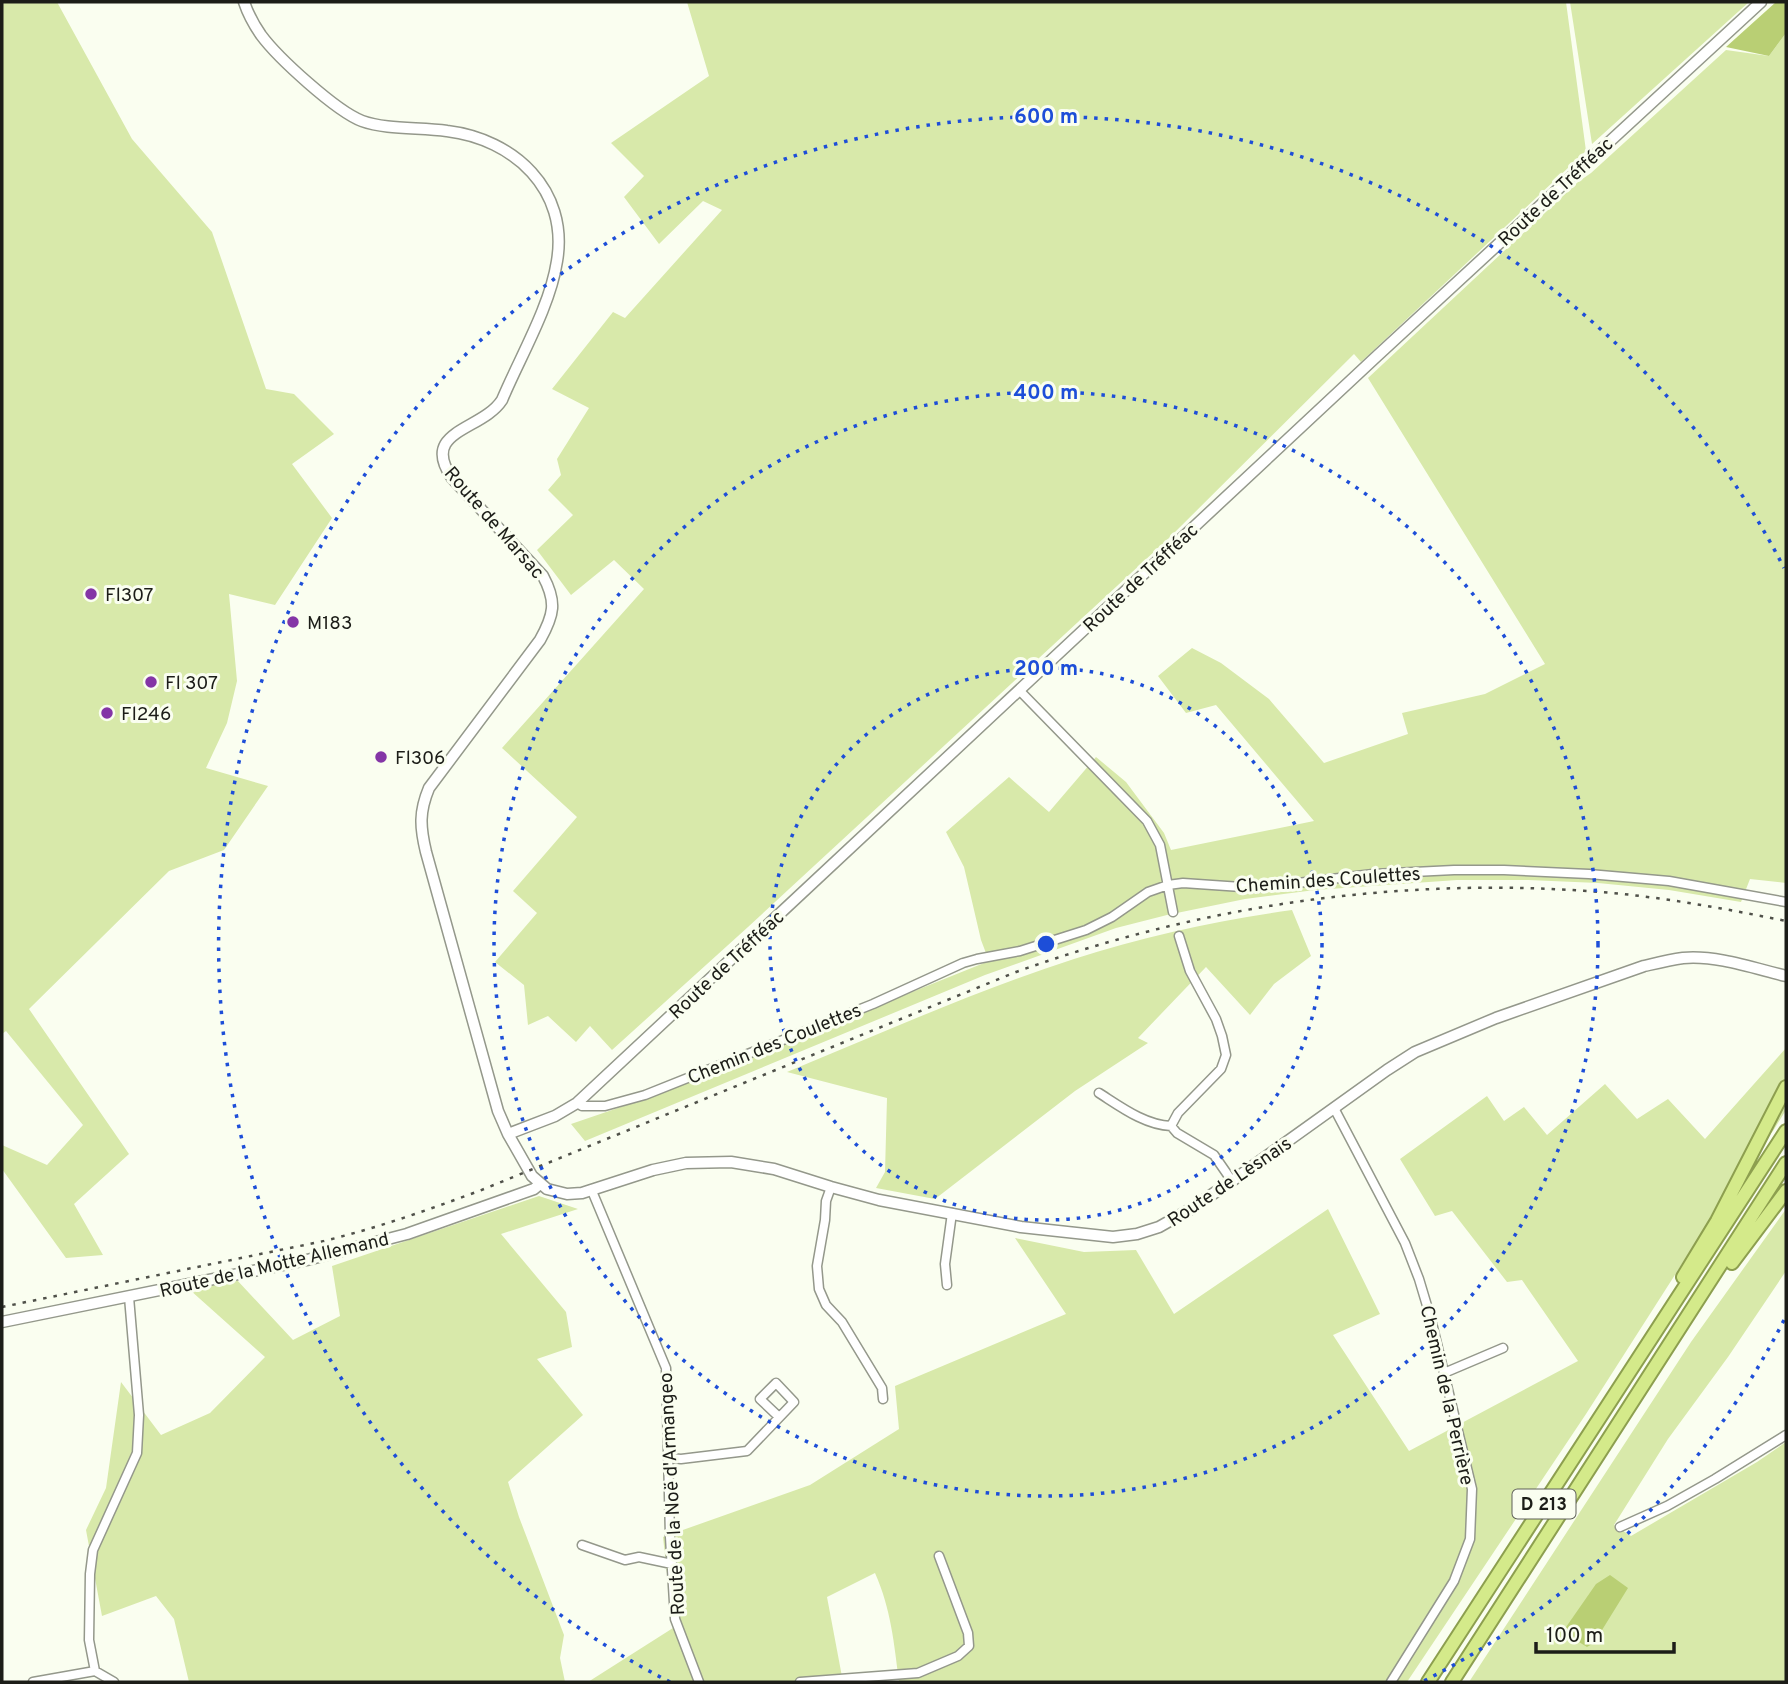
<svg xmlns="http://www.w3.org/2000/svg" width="1788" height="1684" viewBox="0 0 1788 1684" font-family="Overpass,sans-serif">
  <rect width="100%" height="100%" fill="#fafef0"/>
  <!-- green -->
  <path fill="#d8e9aa" d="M 2,2 L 57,2 L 132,139 L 212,232 L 266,389 L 294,394 L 334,434 L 292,464 L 332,518 L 275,605 L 229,594 L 237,681 L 227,723 L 206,768 L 268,786 L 224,850 L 169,871 L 29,1009 L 129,1154 L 74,1204 L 103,1255 L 66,1258 L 2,1169 L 2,1145 L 47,1165 L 83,1125 L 6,1031 L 2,1034 Z
    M 687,2 L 1566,2 L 1586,151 L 1361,362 L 1354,354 L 1169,538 L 748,927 L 612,1050 L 590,1026 L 576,1042 L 548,1016 L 528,1025 L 524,985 L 495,962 L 537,913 L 513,891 L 577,817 L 502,748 L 644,589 L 614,560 L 571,595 L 537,550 L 573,515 L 548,490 L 561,475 L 557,459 L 589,408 L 552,389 L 613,312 L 625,318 L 722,210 L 703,201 L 659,244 L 624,197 L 644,176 L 611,143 L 709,76 Z
    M 1570,2 L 1749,2 L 1592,144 Z
    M 1786,33 L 1786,883 L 1750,879 L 1741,902 L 1669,890 L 1598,883 L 1528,880 L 1457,880 L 1315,890 L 1245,899 L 1167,915 L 1116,928 L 985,975 L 585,1141 L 571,1124 L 656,1095 L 989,961 L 981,940 L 964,867 L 946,832 L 1009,777 L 1049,812 L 1096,757 L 1126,782 L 1164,833 L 1171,850 L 1314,821 L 1216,705 L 1186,713 L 1158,676 L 1192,648 L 1221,663 L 1269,699 L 1324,763 L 1408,734 L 1402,713 L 1485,694 L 1545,664 L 1368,378 L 1578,182 L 1591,173 L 1726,50 L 1769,56 Z
    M 1292,910 L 1311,956 L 1274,984 L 1250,1015 L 1206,967 L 1138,1038 L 1148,1043 L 1075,1091 L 935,1199 L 876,1188 L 885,1172 L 887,1098 L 787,1072 C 882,1033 977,990 1074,959 C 1145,936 1219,920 1292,910 Z
    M 1786,1048 L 1786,1110 L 1773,1131 L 1733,1176 L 1703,1231 L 1586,1414 L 1407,1682 L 899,1682 C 894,1643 891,1609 875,1573 L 827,1597 L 843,1682 L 588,1682 L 673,1628 L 663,1537 L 810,1485 L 899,1429 L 895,1386 L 1066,1314 L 1015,1238 L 1084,1252 L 1136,1250 L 1174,1314 L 1328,1209 L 1380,1314 L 1333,1335 L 1409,1451 L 1578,1361 L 1522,1280 L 1507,1282 L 1452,1211 L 1435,1216 L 1400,1159 L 1487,1096 L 1504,1121 L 1524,1107 L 1547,1135 L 1605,1084 L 1637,1119 L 1668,1099 L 1705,1139 Z
    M 539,1196 L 578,1209 L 501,1234 L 566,1312 L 572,1347 L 537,1359 L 583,1415 L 508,1482 L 519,1517 L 564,1635 L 560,1658 L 565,1682 L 189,1682 L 174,1619 L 156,1596 L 102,1616 L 86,1530 L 106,1488 L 121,1382 L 161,1435 L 210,1413 L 265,1357 L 190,1290 L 236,1279 L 293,1340 L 340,1316 L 332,1266 Z
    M 1786,1209 L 1786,1271 L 1728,1357 L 1668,1439 L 1614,1525 L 1631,1536 L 1757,1462 L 1786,1442 L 1786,1682 L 1469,1682 L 1691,1342 Z"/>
  <!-- water -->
  <path fill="#b9cf74" d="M 1776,2 L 1786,2 L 1786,33 L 1769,56 L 1726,47 Z
    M 1610,1575 L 1628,1588 L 1594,1643 L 1587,1647 L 1566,1634 L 1564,1630 L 1596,1584 Z"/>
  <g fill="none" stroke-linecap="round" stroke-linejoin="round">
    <defs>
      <path id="minor" d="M 1019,690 L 1147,821 L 1160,845 L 1173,912
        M 1179,936 L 1190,971 L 1216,1019 L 1222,1036 L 1226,1055 L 1221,1069 L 1178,1113 L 1171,1126 L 1177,1133 L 1214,1155 L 1232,1181
        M 1099,1093 C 1121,1107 1145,1125 1171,1126
        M 577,1103 L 582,1106 L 605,1106 L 645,1095 L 873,1004 L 963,963 L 977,959 L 1020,951 L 1086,930 L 1112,917 L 1148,892 L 1168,885 L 1183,883 L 1256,888 L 1373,874 L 1454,870 L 1504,870 L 1589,874 L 1669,881 L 1786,902
        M 1334,1108 L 1405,1243 L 1419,1279 L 1431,1319 L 1472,1489 L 1470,1539 L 1454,1581 L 1391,1682
        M 831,1187 L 826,1201 L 825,1220 L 817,1266 L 819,1289 L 826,1305 L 842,1322 L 882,1388 L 883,1399
        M 592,1191 L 666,1368 L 670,1537 L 675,1619 L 699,1682
        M 947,1285 L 945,1264 L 952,1213
        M 1444,1373 L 1503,1348
        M 669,1458 L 681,1459 L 747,1451 L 794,1402 L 776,1383 L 760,1399 L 779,1417
        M 1620,1527 L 1667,1506 L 1715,1479 L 1786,1435
        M 582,1545 L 625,1560 L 639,1557 L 672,1564
        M 33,1682 L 95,1671
        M 114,1682 L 95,1671 L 89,1640 L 90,1574 L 93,1550 L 137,1453 L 139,1415 L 129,1297
        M 800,1682 L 918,1673 L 958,1656 L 969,1646 L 968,1633 L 939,1556"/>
      <path id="tertiary" d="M 244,2 C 248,14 254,25 261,35 C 278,58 336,111 362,121 C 387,130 421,127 447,131 C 514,139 569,190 557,261 C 550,307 520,357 502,400 C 482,431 419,430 452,478 L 543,576 C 557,602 554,615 540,640 L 429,788 C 419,812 420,827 426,852 L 498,1111 L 508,1134 L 532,1176 L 547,1189 L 567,1194 L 582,1193 L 653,1170 L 686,1163 L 731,1162 L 774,1169 L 831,1187 L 879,1200 L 1021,1227 L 1113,1237 L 1137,1234 L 1159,1227 L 1189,1210 L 1232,1181 L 1387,1070 L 1415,1052 L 1496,1018 L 1644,966 C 1657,963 1669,960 1683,958 C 1717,955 1753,968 1786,976
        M 508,1134 L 555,1116 L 577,1103 L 1377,356 L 1761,2
        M 2,1322 L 307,1260 L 407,1234 L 534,1189 L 540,1184"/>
      <path id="trunk" d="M 1732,1263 L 1786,1191
        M 1683,1277 L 1717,1221 L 1786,1087
        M 1428,1682 L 1786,1131
        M 1452,1682 L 1786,1163"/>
    </defs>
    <!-- minor casing -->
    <use href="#minor" stroke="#94988b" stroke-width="11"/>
    <!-- tertiary casing -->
    <use href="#tertiary" stroke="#94988b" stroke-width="13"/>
    <!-- trunk casing -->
    <use href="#trunk" stroke="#8d9f4f" stroke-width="16"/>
    <!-- minor -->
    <use href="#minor" stroke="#fff" stroke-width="8"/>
    <!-- tertiary -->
    <use href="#tertiary" stroke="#fff" stroke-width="10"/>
    <!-- trunk -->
    <use href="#trunk" stroke="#d4ea8a" stroke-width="12"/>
    <!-- rail -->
    <path stroke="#50514a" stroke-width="2.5" stroke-dasharray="3.5 7" stroke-linecap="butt" d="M 2,1307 L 324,1241 C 377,1228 428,1210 479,1191 L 1016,972 C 1210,902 1418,874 1623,894 C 1678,900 1732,910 1786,921"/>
  </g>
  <!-- distance rings -->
  <g fill="none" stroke="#1d4ed8" stroke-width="3.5" stroke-dasharray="3.5 7">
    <circle cx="1046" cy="944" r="276"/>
    <circle cx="1046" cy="944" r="552"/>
    <path d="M1784 1320A828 828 0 0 1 1422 1682M670 1682A828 828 0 1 1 1784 568"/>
  </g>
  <!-- markers -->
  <g fill="#8435a6" stroke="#fafef0" stroke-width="2.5">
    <circle cx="91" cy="594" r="7"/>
    <circle cx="293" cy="622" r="7"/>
    <circle cx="151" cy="682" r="7"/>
    <circle cx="107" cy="713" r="7"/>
    <circle cx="381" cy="757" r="7"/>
  </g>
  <g text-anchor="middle" stroke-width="6" stroke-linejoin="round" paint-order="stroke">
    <!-- shield labels -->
    <rect fill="#fafef0" stroke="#5f6059" stroke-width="2" x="1512.5" y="1489.5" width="63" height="29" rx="5"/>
    <g font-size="18" font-weight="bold" fill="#1c1d18">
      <text x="1544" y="1510">D 213</text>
    </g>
    <!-- street labels -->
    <g font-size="19" fill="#1c1d18" stroke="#fafef0">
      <text transform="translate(1555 191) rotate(-43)" y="7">Route de Tréfféac</text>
      <text transform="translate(495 522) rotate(49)" y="7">Route de Marsac</text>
      <text transform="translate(1140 577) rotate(-43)" y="7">Route de Tréfféac</text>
      <text transform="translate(1328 879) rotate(-4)" y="7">Chemin des Coulettes</text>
      <text transform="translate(726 964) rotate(-43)" y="7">Route de Tréfféac</text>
      <text transform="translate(774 1043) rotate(-22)" y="7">Chemin des Coulettes</text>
      <text transform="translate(1229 1181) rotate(-34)" y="7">Route de Lèsnais</text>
      <text transform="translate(274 1264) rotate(-13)" y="7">Route de la Motte Allemand</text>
      <text transform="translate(1448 1395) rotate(77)" y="7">Chemin de la Perrière</text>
      <text transform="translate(671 1494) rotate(-93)" y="7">Route de la Noë d'Armangeo</text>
    </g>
    <!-- poi labels -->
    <g font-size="19" fill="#1c1d18" stroke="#fafef0" text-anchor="start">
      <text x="105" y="601">Fl307</text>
      <text x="307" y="629">M183</text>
      <text x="165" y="689">Fl 307</text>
      <text x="121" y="720">Fl246</text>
      <text x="395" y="764">Fl306</text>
    </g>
  </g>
  <circle cx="1046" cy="944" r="10" fill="#1d4ed8" stroke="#fafef0" stroke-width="3.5"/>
  <g font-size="21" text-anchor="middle" font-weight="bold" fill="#1d4ed8" stroke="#fafef0" stroke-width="6" stroke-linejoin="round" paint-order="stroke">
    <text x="1046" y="123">600 m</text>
    <text x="1046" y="399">400 m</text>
    <text x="1046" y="675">200 m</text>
  </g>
  <!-- border -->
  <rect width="1788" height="1684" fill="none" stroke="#1c1d18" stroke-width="7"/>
  <!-- scale -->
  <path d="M1536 1642v10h138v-10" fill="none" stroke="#1c1d18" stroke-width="3.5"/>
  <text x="1546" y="1642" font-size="21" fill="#1c1d18" stroke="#fafef0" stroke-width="5" paint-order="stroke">100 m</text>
</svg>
